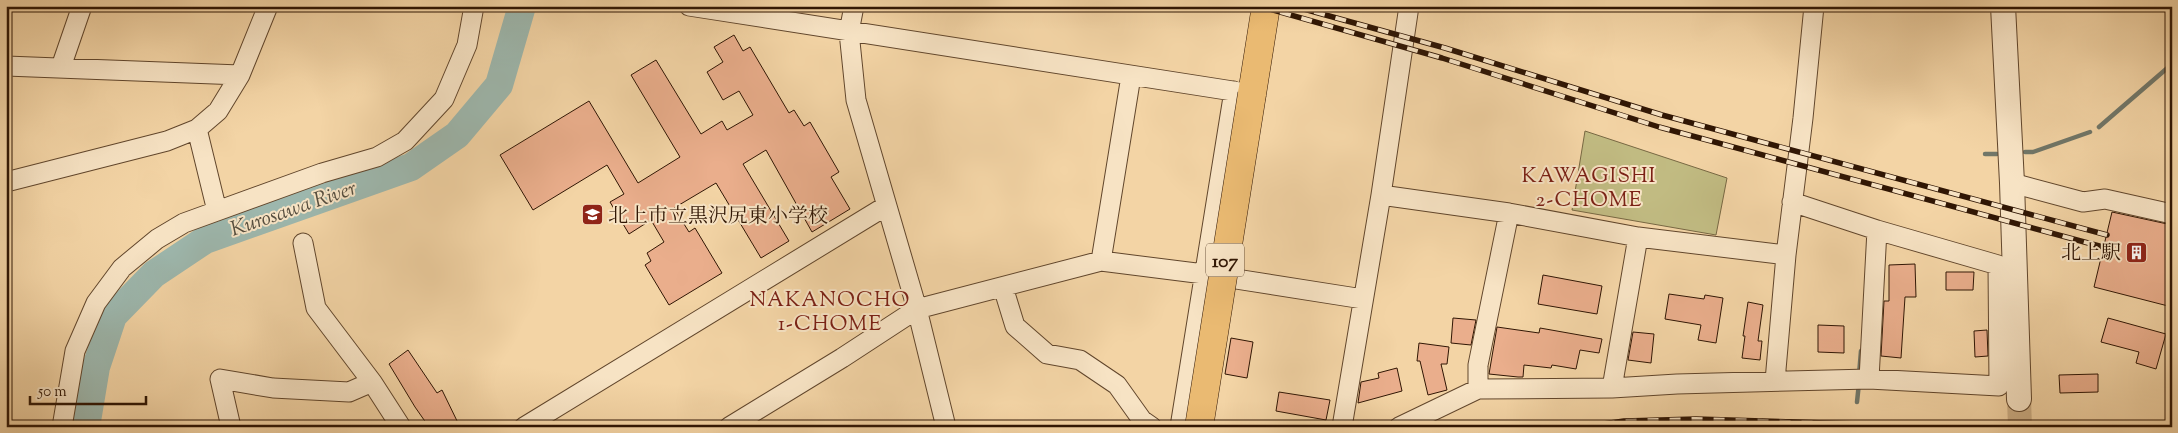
<svg xmlns="http://www.w3.org/2000/svg" width="2178" height="433" viewBox="0 0 2178 433" font-family="'Sorts Mill Goudy','Noto Serif JP',serif">
  <rect width="100%" height="100%" fill="#f3d4a5"/>
  <filter id="stains"><feTurbulence type="fractalNoise" baseFrequency=".004" numOctaves="4"/><feColorMatrix values="0 0 0 0 .2 0 0 0 0 .09 0 0 0 0 .02 0 0 0 .5 -.17"/></filter>
  <radialGradient id="worn" r=".72"><stop offset=".6" stop-color="#630" stop-opacity="0"/><stop offset="1" stop-color="#630" stop-opacity=".3"/></radialGradient>
  <!-- green -->
  <path fill="#c1bb82" stroke="#786843" d="M 1585,131 L 1727,178 L 1716,235 L 1572,210 Z"/>
  <g fill="none" stroke-linecap="round" stroke-linejoin="round">
    <!-- stream -->
    <path stroke="#717769" stroke-width="4.5" d="M 2099,127 L 2172,64
      M 2025,152 L 2033,152 L 2090,132
      M 1985,154 L 1997,154
      M 1859,375 L 1861,351
      M 1857,402 L 1859,383"/>
    <!-- river -->
    <path stroke="#9db7ad" stroke-width="28" d="M 86,427 L 96,367 L 113,316 L 154,274 L 205,240 L 411,167 L 457,135 L 499,85 L 522,6"/>
  </g>
  <!-- building -->
  <path fill="#eaae8c" stroke="#301604" d="M 734,35 L 743,51 L 750,47 L 789,113 L 794,110 L 804,126 L 810,122 L 839,172 L 831,177 L 850,209 L 812,232 L 766,150 L 743,164 L 789,241 L 761,258 L 716,183 L 674,208 L 689,232 L 695,228 L 722,273 L 669,305 L 645,265 L 651,261 L 647,253 L 664,242 L 651,220 L 629,234 L 610,202 L 624,194 L 607,165 L 533,210 L 500,155 L 589,101 L 638,183 L 680,157 L 631,75 L 656,60 L 701,134 L 722,121 L 727,130 L 753,115 L 739,91 L 723,100 L 707,72 L 723,62 L 714,47 Z
    M 2112,212 L 2172,225 L 2172,307 L 2094,287 Z
    M 1915,264 L 1916,297 L 1905,297 L 1901,358 L 1881,356 L 1884,301 L 1889,301 L 1889,265 Z
    M 1946,272 L 1974,272 L 1973,290 L 1946,290 Z
    M 1543,275 L 1602,286 L 1597,314 L 1538,304 Z
    M 1669,294 L 1704,299 L 1705,295 L 1723,298 L 1716,343 L 1698,340 L 1701,325 L 1665,319 Z
    M 1748,302 L 1763,305 L 1758,341 L 1762,341 L 1760,360 L 1742,358 L 1745,336 L 1743,336 Z
    M 1453,318 L 1476,320 L 1471,345 L 1451,343 Z
    M 2108,318 L 2166,334 L 2156,369 L 2136,363 L 2139,352 L 2101,342 Z
    M 1818,325 L 1844,326 L 1844,353 L 1818,352 Z
    M 1497,327 L 1539,333 L 1540,328 L 1602,339 L 1599,353 L 1580,350 L 1576,369 L 1552,365 L 1551,368 L 1524,365 L 1523,377 L 1518,377 L 1489,374 Z
    M 1987,330 L 1988,356 L 1975,357 L 1974,331 Z
    M 1633,332 L 1654,334 L 1651,363 L 1628,360 Z
    M 1231,338 L 1253,342 L 1247,378 L 1225,374 Z
    M 1419,343 L 1449,347 L 1447,364 L 1441,364 L 1447,390 L 1428,395 L 1420,361 L 1417,361 Z
    M 408,350 L 437,393 L 442,390 L 460,427 L 429,427 L 415,407 L 389,364 Z
    M 1397,368 L 1402,391 L 1358,403 L 1361,382 L 1379,378 L 1378,373 Z
    M 2098,374 L 2098,392 L 2060,393 L 2059,375 Z
    M 1279,392 L 1330,400 L 1326,420 L 1276,411 Z"/>
  <g fill="none" stroke-linecap="round" stroke-linejoin="round">
    <!-- tertiary-tunnel -->
    <path stroke="#ccae85" stroke-width="24" stroke-dasharray="24 12" stroke-linecap="butt" d="M 2019,399 L 2020,427"/>
    <defs>
      <path id="minor" d="M 689,6 L 1252,94
        M 854,6 L 849,32 L 856,100 L 917,309 L 946,427
        M 6,66 L 240,75
        M 61,67 L 82,6
        M 197,129 L 217,211
        M 6,182 L 167,141 L 197,129 L 218,111 L 240,75 L 268,6
        M 2012,183 L 2083,202 L 2105,199 L 2172,214
        M 1381,195 L 1509,213 L 1638,237 L 1786,255
        M 303,243 L 316,308 L 372,382 L 401,427
        M 1101,261 L 1131,76
        M 1003,287 L 1015,326 L 1047,354 L 1080,360 L 1117,385 L 1142,420 L 1152,427
        M 1869,379 L 1877,230
        M 1775,381 L 1786,255 L 1803,118 L 1814,6
        M 1612,388 L 1638,237
        M 1478,389 L 1478,365 L 1509,213
        M 62,427 L 75,351 L 96,303 L 122,268 L 157,239 L 184,223 L 322,173 L 377,157 L 405,141 L 444,99 L 467,45 L 474,6
        M 231,427 L 220,379 L 273,388 L 349,392 L 372,382
        M 524,427 L 886,206
        M 729,427 L 842,358 L 917,309 L 1101,261 L 1204,274 L 1363,299
        M 1180,427 L 1234,91
        M 1342,427 L 1381,195 L 1409,6
        M 1399,427 L 1478,389 L 1612,388 L 1677,384 L 1869,379 L 1999,386 L 1998,265 L 1877,230 L 1792,202"/>
      <path id="tertiary" d="M 2003,6 L 2012,183 L 2019,399"/>
      <path id="trunk" d="M 1252,94 L 1266,6"/>
    </defs>
    <!-- minor casing -->
    <use href="#minor" stroke="#61462c" stroke-width="21"/>
    <!-- tertiary casing -->
    <use href="#tertiary" stroke="#61462c" stroke-width="26"/>
    <!-- trunk casing -->
    <use href="#trunk" stroke="#301604" stroke-width="29"/>
    <!-- minor -->
    <use href="#minor" stroke="#f7e3c4" stroke-width="19"/>
    <!-- tertiary -->
    <use href="#tertiary" stroke="#f7e3c4" stroke-width="24"/>
    <!-- trunk -->
    <use href="#trunk" stroke="#eaba72" stroke-width="28"/>
    <defs>
      <path id="rail" d="M 1259,6 L 1442,58 L 1659,127 L 2103,247
        M 1293,6 L 1445,48 L 1662,115 L 2107,235
        M 1582,427 L 1624,421 L 1696,419 L 1959,427"/>
    </defs>
    <!-- rail casing -->
    <use href="#rail" stroke="#301604" stroke-width="5.5"/>
    <!-- rail -->
    <use href="#rail" stroke="#f7e3c4" stroke-width="4" stroke-dasharray="11" stroke-linecap="butt"/>
    <defs>
      <path id="trunk-bridge" d="M 1199,427 L 1252,94"/>
    </defs>
    <!-- trunk-bridge casing -->
    <use href="#trunk-bridge" stroke="#301604" stroke-width="29" stroke-linecap="butt"/>
    <!-- trunk-bridge -->
    <use href="#trunk-bridge" stroke="#eaba72" stroke-width="28"/>
  </g>
  <!-- icons -->
  <defs>
    <symbol id="school-square" viewBox="-11 -11 22 22"><rect x="-9" y="-9" width="18" height="18" rx="4" fill="#8f2418" stroke="#f7e3c4"/><path d="M0-5L7-2L0 1L-7-2ZM-4 1L0 2.5L4 1V4Q0 6-4 4Z" fill="#fff"/></symbol>
    <symbol id="building-square" viewBox="-11 -11 22 22"><rect x="-9" y="-9" width="18" height="18" rx="4" fill="#8f2418" stroke="#f7e3c4"/><path d="M-4-6H4V6H1V3H-1V6H-4ZM-2.5-4.3h1.7v1.8h-1.7ZM.8-4.3h1.7v1.8H.8ZM-2.5-1h1.7V.8h-1.7ZM.8-1h1.7V.8H.8Z" fill="#fff"/></symbol>
  </defs>
  <g fill-rule="evenodd">
    <use href="#school-square" x="580" y="202" width="25" height="25"/>
    <use href="#building-square" x="2124" y="240" width="25" height="25"/>
  </g>
  <g text-anchor="middle" stroke-width="4" stroke-linejoin="round" paint-order="stroke">
    <!-- shield labels -->
    <rect fill="#f7e3c4" stroke="#6c543e" stroke-width="1" x="1206" y="243.5" width="38" height="33" rx="4"/>
    <g font-size="19" font-weight="bold" fill="#301604">
      <text x="1225" y="267">107</text>
    </g>
    <!-- poi labels -->
    <g font-size="20" fill="#301604" stroke="#f7e3c4" text-anchor="start">
      <text x="608" y="222">北上市立黒沢尻東小学校</text>
      <text x="2121" y="259" text-anchor="end">北上駅</text>
    </g>
    <!-- neighbourhood labels -->
    <g font-size="21" letter-spacing="1" fill="#7a1f14" stroke="#f7e3c4">
      <text x="1589" y="182">KAWAGISHI<tspan x="1589" dy="24">2-CHOME</tspan></text>
      <text x="830" y="306">NAKANOCHO<tspan x="830" dy="24">1-CHOME</tspan></text>
    </g>
    <!-- water labels -->
    <g font-size="21" font-style="italic" fill="#564e3f" stroke="#f7e3c4">
      <text transform="translate(293 208) rotate(-19)" y="7">Kurosawa River</text>
    </g>
  </g>
  <!-- margin -->
  <rect width="2178" height="433" fill="none" stroke="#f3d4a5" stroke-width="25"/>
  <rect x="8" y="8" width="2163" height="418" fill="none" stroke="#301604" stroke-width="2.5"/>
  <rect x="12" y="12" width="2153" height="408" fill="none" stroke="#301604"/>
  <!-- scale -->
  <path d="M30 396v8h116v-8" fill="none" stroke="#301604" stroke-width="2.5"/>
  <text x="38" y="396" font-size="15" fill="#301604" stroke="#f7e3c4" stroke-width="4" paint-order="stroke">50 m</text>
  <rect width="100%" height="100%" filter="url(#stains)"/>
  <rect width="100%" height="100%" fill="url(#worn)"/>
</svg>
